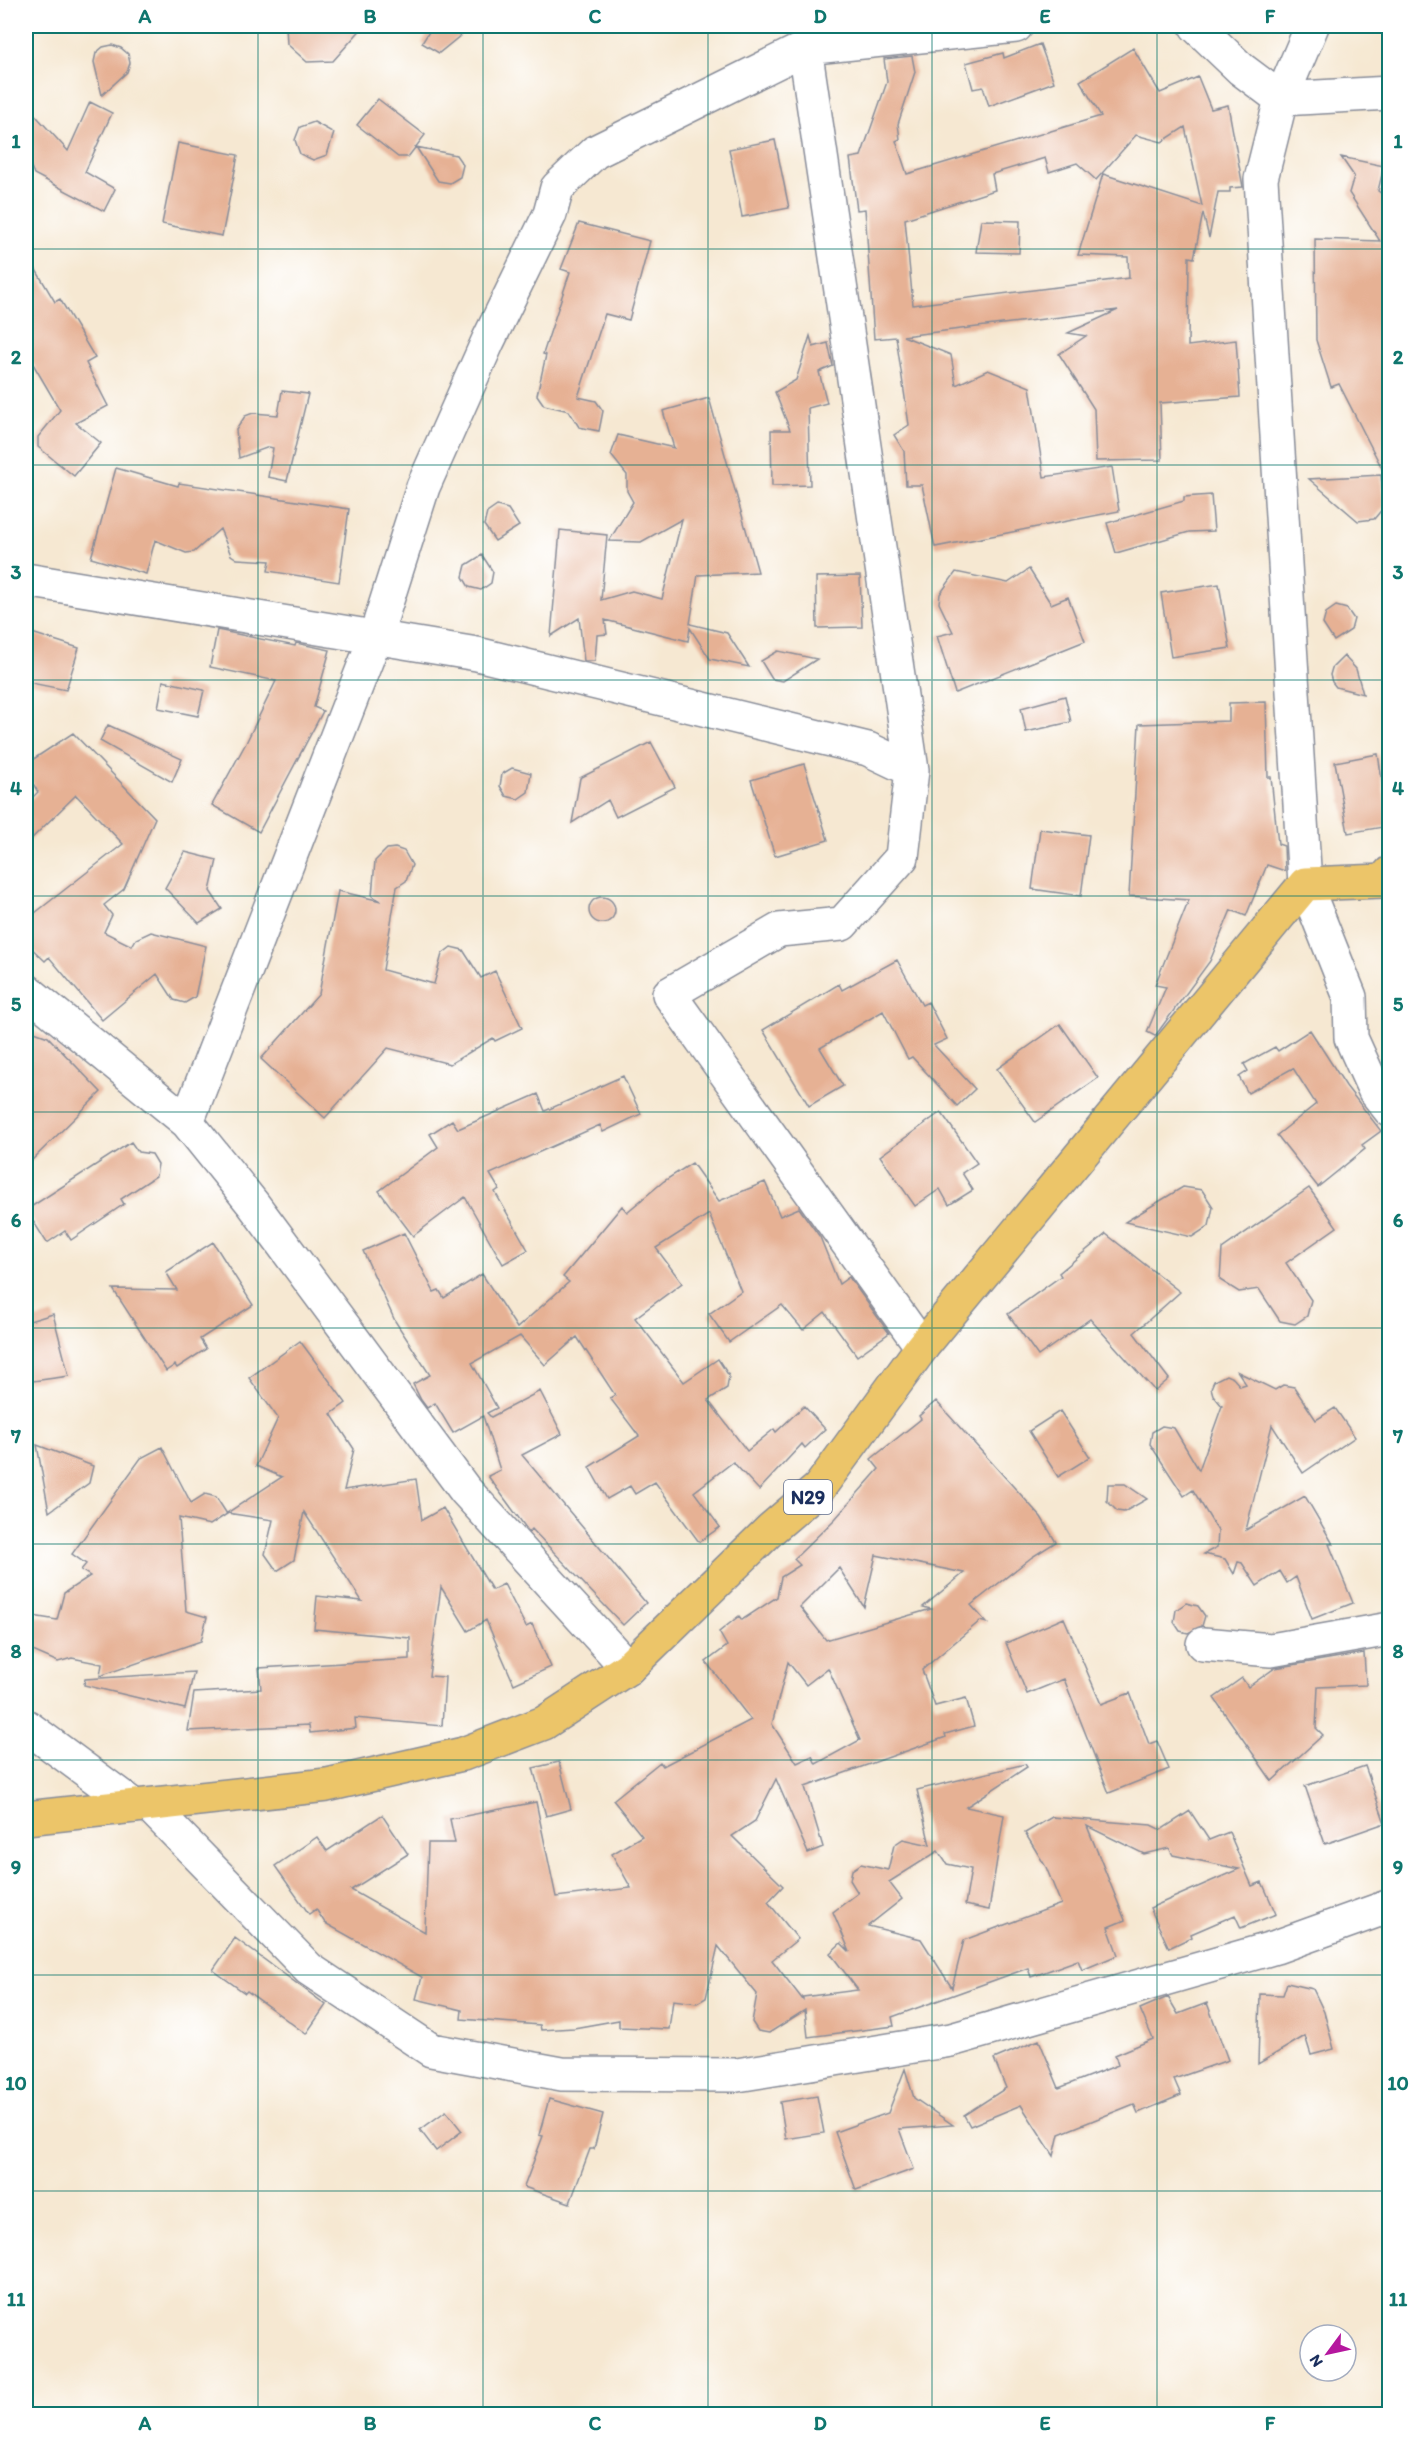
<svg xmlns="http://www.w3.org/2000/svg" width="1415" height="2440" viewBox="0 0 1415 2440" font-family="Itim,sans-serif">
  <rect width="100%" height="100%" fill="#fff"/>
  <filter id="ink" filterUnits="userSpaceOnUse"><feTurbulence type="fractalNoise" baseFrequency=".0167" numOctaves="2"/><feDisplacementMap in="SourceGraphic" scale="12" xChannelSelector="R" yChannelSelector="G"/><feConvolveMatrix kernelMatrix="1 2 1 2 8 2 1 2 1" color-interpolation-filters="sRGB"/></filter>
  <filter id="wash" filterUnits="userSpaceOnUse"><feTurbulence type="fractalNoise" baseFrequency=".008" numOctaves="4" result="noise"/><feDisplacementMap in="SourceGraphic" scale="24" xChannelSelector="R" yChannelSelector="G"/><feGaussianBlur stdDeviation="1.35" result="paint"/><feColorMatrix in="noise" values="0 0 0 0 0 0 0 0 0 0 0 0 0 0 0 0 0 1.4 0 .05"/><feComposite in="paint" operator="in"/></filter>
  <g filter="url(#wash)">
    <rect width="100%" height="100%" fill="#f6e8d2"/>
    <g id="blocks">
      <!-- building -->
      <path fill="#e6b194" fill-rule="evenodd" d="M 286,26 L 364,26 L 333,61 L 307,62 L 287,44 Z
        M 437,27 L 466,31 L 439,53 L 422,43 L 430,30 Z
        M 1040,44 L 1054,82 L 989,106 L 983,87 L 973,89 L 966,63 L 1003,53 L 1004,58 Z
        M 112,45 L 121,48 L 128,54 L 130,63 L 127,72 L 102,95 L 94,62 L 96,53 L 103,47 Z
        M 1133,48 L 1160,93 L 1198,77 L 1211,109 L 1228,105 L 1243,187 L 1230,188 L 1230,192 L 1218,192 L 1209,238 L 1203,213 L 1194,258 L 1189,257 L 1188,346 L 1236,340 L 1240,397 L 1160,403 L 1162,460 L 1096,461 L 1094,409 L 1059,354 L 1086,336 L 1068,333 L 1118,310 L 903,336 L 951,355 L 956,385 L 988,370 L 1030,387 L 1044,477 L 1112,467 L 1119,511 L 935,547 L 922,485 L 906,485 L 904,451 L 894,435 L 909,425 L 896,337 L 874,339 L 865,209 L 857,210 L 850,158 L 861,156 L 887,82 L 884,59 L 912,56 L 915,72 L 898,124 L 900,139 L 896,141 L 907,174 L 1101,116 L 1080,81 ZM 1185,127 L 1202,206 L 1103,174 L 1078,255 L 1128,257 L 1129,278 L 913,305 L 905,219 L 995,190 L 992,174 L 1045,158 L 1049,172 L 1077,163 L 1096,180 L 1136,135 L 1162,142 Z
        M 378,99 L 425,135 L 408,157 L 398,157 L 357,125 Z
        M 90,102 L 112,113 L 85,172 L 115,189 L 104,211 L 34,174 L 26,155 L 26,105 L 68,151 Z
        M 314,122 L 334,133 L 327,155 L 313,160 L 300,154 L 295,140 L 300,127 Z
        M 775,140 L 789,208 L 742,217 L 729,149 Z
        M 178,143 L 238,155 L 222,236 L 162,224 Z
        M 416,147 L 456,155 L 463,165 L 460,177 L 450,183 L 438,181 Z
        M 1341,157 L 1384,166 L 1378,191 L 1389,199 L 1389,482 L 1339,384 L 1331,387 L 1316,340 L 1315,239 L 1380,241 L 1349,193 L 1354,176 Z
        M 981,220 L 1020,221 L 1019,253 L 976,252 Z
        M 579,223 L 650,241 L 629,320 L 605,314 L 578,397 L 596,401 L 603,411 L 599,431 L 579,427 L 569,411 L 544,405 L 537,395 L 546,355 L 543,354 L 570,272 L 561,269 Z
        M 26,253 L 55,302 L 60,299 L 95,358 L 86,363 L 108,406 L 76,423 L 101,443 L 74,476 L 38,447 L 38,437 L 60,410 L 26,352 Z
        M 810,336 L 813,347 L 828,343 L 833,366 L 819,372 L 827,403 L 808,408 L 810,485 L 772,486 L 771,430 L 790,430 L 775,392 L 796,380 Z
        M 282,391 L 308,394 L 287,481 L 268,477 L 273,448 L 269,447 L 239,458 L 236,430 L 245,416 L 253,413 L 278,415 Z
        M 709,398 L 758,572 L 698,575 L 690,624 L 727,633 L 749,667 L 710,659 L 690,628 L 688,641 L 605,620 L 607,634 L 597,635 L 595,661 L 584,661 L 579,618 L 551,636 L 560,530 L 607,535 L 601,600 L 632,591 L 662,599 L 682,519 L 641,542 L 609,541 L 633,502 L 627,491 L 627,475 L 611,455 L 618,435 L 674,448 L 663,411 Z
        M 116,468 L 178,486 L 179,483 L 349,509 L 339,582 L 268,571 L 270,561 L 237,559 L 231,555 L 220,529 L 194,552 L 186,553 L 155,540 L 146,574 L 91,558 Z
        M 1381,475 L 1384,507 L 1374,519 L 1358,521 L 1309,479 Z
        M 1211,495 L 1214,531 L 1189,532 L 1116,553 L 1107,523 L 1184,501 L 1184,497 Z
        M 497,506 L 508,509 L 519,526 L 495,541 L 484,525 L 487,513 Z
        M 482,555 L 493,572 L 491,583 L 481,590 L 469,587 L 463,577 L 466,565 Z
        M 1029,569 L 1051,604 L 1068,597 L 1085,641 L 955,693 L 937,636 L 953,632 L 939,603 L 940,594 L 956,572 L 1008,583 Z
        M 860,576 L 862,627 L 817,628 L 816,577 Z
        M 1219,584 L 1230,648 L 1171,657 L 1161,593 Z
        M 1336,606 L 1347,609 L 1354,619 L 1351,630 L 1334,641 L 1323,624 L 1326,613 Z
        M 217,630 L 295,646 L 296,643 L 330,650 L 314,707 L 323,711 L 259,832 L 212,805 L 246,743 L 276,681 L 210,667 Z
        M 32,633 L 79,648 L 66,690 L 26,682 L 26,653 Z
        M 778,651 L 817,659 L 783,681 L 772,679 L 761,661 Z
        M 1344,656 L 1356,669 L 1363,694 L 1336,687 L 1332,682 L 1330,675 L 1332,668 Z
        M 163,681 L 204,690 L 198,716 L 158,708 Z
        M 1065,696 L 1071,722 L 1026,732 L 1021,708 Z
        M 1266,702 L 1268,777 L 1271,777 L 1278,844 L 1284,846 L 1285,871 L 1267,865 L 1246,916 L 1231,910 L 1210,961 L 1155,1036 L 1147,1032 L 1166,987 L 1155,985 L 1189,900 L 1129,896 L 1139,724 L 1229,721 L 1229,703 Z
        M 108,725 L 182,759 L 172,782 L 100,741 Z
        M 73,733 L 155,818 L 124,889 L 104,905 L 112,915 L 104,932 L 132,946 L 136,939 L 151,932 L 206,946 L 195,997 L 185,1003 L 174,1000 L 157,974 L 102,1020 L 49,957 L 45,961 L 26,943 L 26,920 L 123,844 L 76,795 L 26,844 L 26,804 L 38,792 L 26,772 L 26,764 Z
        M 651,742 L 675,787 L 616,817 L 608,800 L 572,823 L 580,778 Z
        M 1378,754 L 1389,826 L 1348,833 L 1335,762 Z
        M 804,764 L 828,840 L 775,856 L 751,780 Z
        M 512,768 L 531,773 L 528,792 L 518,799 L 506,796 L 500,786 L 502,774 Z
        M 1040,829 L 1089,835 L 1081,896 L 1032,889 Z
        M 395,848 L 404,851 L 412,865 L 406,881 L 397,887 L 383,970 L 434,984 L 442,954 L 451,947 L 463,950 L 481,978 L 495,971 L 522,1028 L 495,1041 L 493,1038 L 450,1064 L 388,1048 L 325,1118 L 261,1059 L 319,994 L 338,891 L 381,901 L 372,896 L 375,861 L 387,849 Z
        M 185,852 L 217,860 L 210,891 L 222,909 L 199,923 L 165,888 Z
        M589 910a13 13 0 1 1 26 0a13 13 0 1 1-26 0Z
        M 897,960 L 922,1005 L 928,1002 L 947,1039 L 934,1045 L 975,1089 L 957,1106 L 912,1057 L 908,1059 L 883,1011 L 820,1048 L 843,1086 L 809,1106 L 763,1030 L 839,984 L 842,990 Z
        M 1060,1024 L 1098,1078 L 1035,1122 L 997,1069 Z
        M 26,1029 L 48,1037 L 101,1092 L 26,1166 Z
        M 1310,1030 L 1346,1086 L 1381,1131 L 1362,1145 L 1365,1149 L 1318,1187 L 1277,1135 L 1316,1104 L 1293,1068 L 1248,1093 L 1239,1077 L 1248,1071 L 1244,1064 L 1275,1047 L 1278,1051 Z
        M 623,1076 L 641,1114 L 603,1132 L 600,1125 L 490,1174 L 499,1189 L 495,1192 L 528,1250 L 503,1264 L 465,1197 L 413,1236 L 379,1191 L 438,1147 L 430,1134 L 452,1120 L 458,1129 L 538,1094 L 545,1111 Z
        M 941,1112 L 977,1163 L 962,1173 L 973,1190 L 949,1205 L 940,1189 L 915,1206 L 880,1156 Z
        M 131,1142 L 138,1152 L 152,1154 L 158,1164 L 156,1176 L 121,1199 L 124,1204 L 71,1240 L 65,1231 L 47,1243 L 26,1210 Z
        M 692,1163 L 719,1201 L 765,1182 L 780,1216 L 799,1208 L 820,1237 L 839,1284 L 849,1277 L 889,1333 L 857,1356 L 825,1312 L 803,1330 L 782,1305 L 729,1342 L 709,1314 L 741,1291 L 709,1214 L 656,1248 L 682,1283 L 635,1318 L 684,1382 L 718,1359 L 729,1376 L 727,1388 L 708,1400 L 747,1451 L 774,1429 L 776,1432 L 804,1406 L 825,1429 L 805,1448 L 802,1444 L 759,1490 L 733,1462 L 694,1492 L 720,1527 L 699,1542 L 655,1482 L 635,1494 L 630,1486 L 607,1499 L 589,1467 L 639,1436 L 610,1398 L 615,1395 L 577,1337 L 545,1365 L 520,1336 L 472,1363 L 497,1408 L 487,1413 L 491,1417 L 540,1391 L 562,1434 L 522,1455 L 646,1603 L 623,1625 L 532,1529 L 529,1532 L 488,1476 L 500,1470 L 483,1416 L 453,1433 L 435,1403 L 427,1408 L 421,1400 L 413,1384 L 430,1375 L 395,1321 L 363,1251 L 404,1233 L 434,1292 L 439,1290 L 444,1298 L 482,1274 L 517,1328 L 569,1282 L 563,1277 L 622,1206 L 627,1212 L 664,1181 Z
        M 1183,1187 L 1202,1190 L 1213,1207 L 1209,1226 L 1192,1237 L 1125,1222 Z
        M 1309,1188 L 1337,1227 L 1286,1263 L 1311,1300 L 1307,1316 L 1295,1324 L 1280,1321 L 1259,1289 L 1239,1292 L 1220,1280 L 1222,1249 Z
        M 1106,1234 L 1180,1292 L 1134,1333 L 1169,1379 L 1155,1391 L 1090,1319 L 1038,1356 L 1008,1314 L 1061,1276 L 1059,1273 Z
        M 213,1242 L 253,1305 L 200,1339 L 206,1349 L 177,1368 L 175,1365 L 166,1371 L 113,1289 L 177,1290 L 166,1272 Z
        M 53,1314 L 69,1376 L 26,1382 L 26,1322 Z
        M 300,1341 L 346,1403 L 331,1414 L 354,1449 L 344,1490 L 416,1479 L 422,1520 L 443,1508 L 492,1590 L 504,1584 L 526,1627 L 532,1624 L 551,1667 L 514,1684 L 486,1620 L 468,1631 L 441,1587 L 429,1676 L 445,1677 L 442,1726 L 355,1718 L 356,1728 L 310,1733 L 309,1725 L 188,1731 L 194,1693 L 261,1689 L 259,1668 L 410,1659 L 410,1638 L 314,1629 L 317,1596 L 362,1601 L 304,1512 L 294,1560 L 277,1571 L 265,1554 L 273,1520 L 227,1513 L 282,1477 L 256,1466 L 278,1418 L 249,1378 Z
        M 1238,1372 L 1275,1390 L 1283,1385 L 1294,1387 L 1316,1420 L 1335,1408 L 1355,1437 L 1303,1473 L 1272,1425 L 1246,1530 L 1305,1496 L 1333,1544 L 1329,1544 L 1353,1603 L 1312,1619 L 1296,1577 L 1287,1583 L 1280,1571 L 1257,1586 L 1242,1563 L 1238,1562 L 1234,1574 L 1225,1559 L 1204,1554 L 1217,1547 L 1218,1531 L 1193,1490 L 1184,1496 L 1150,1444 L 1152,1432 L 1162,1426 L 1174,1428 L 1199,1470 L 1222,1406 L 1213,1395 L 1211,1388 L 1214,1381 L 1226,1375 L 1233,1378 L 1240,1386 L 1246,1384 Z
        M 936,1401 L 1041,1517 L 1056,1542 L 1032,1557 L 971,1605 L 987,1623 L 980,1621 L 922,1670 L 935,1706 L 966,1698 L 974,1726 L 945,1734 L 946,1737 L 805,1787 L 823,1847 L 808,1853 L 776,1779 L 755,1821 L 732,1836 L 783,1886 L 768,1902 L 798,1939 L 772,1960 L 803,2000 L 803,1997 L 858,1990 L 830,1953 L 841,1943 L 850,1952 L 833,1912 L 858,1893 L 850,1880 L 852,1870 L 861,1864 L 888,1870 L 894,1845 L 903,1839 L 930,1845 L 917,1790 L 1025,1764 L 1027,1767 L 966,1807 L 1004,1815 L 989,1910 L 965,1905 L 971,1869 L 947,1864 L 938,1851 L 889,1882 L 902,1899 L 868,1926 L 921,1939 L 952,1988 L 964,1940 L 1061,1904 L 1046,1867 L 1025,1833 L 1052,1817 L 1151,1825 L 1161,1830 L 1190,1811 L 1209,1840 L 1229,1832 L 1252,1886 L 1262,1882 L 1276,1914 L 1241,1928 L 1235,1915 L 1191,1934 L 1192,1937 L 1169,1948 L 1150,1908 L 1239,1869 L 1173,1855 L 1169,1848 L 1144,1854 L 1087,1826 L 1125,1920 L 1108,1927 L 1118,1955 L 1082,1970 L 1078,1960 L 1031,1977 L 1028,1968 L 892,2017 L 894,2026 L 808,2037 L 805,2010 L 769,2033 L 758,2031 L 752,2022 L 757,1994 L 718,1946 L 706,1998 L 697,2003 L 673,2000 L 669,2029 L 619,2027 L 619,2020 L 574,2028 L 541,2030 L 540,2025 L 461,2019 L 462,2010 L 416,1999 L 422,1977 L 325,1923 L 316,1909 L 309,1914 L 275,1866 L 317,1837 L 327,1851 L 382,1815 L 408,1854 L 351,1890 L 425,1932 L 428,1843 L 455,1843 L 450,1819 L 536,1802 L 556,1897 L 631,1888 L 612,1854 L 642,1836 L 613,1800 L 660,1762 L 663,1766 L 751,1720 L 706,1662 L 727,1646 L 719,1632 L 739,1616 L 742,1620 L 777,1597 L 781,1577 L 800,1565 L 794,1559 L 835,1519 L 879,1469 L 871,1459 L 921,1419 L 919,1416 ZM 876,1555 L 964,1573 L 923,1607 L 931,1609 L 826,1640 L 800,1607 L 839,1568 L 864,1607 ZM 788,1662 L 806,1685 L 828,1668 L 860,1740 L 816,1764 L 812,1756 L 797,1763 L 772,1724 Z
        M 1060,1411 L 1090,1457 L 1058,1477 L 1029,1431 Z
        M 37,1445 L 93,1466 L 89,1483 L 49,1512 Z
        M 162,1447 L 191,1503 L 205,1494 L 216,1497 L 227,1514 L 210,1525 L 179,1518 L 186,1611 L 207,1617 L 201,1641 L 100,1676 L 102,1664 L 72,1658 L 58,1662 L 26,1648 L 26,1615 L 57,1620 L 64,1593 L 90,1576 L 81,1570 L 86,1564 L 72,1554 L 141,1458 Z
        M 1108,1484 L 1125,1484 L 1147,1499 L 1124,1512 L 1117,1511 L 1107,1501 Z
        M 1186,1603 L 1198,1606 L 1205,1616 L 1202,1626 L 1188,1633 L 1180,1631 L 1174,1622 L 1176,1610 Z
        M 1064,1618 L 1101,1704 L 1130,1693 L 1149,1744 L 1157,1741 L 1169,1769 L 1109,1793 L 1064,1679 L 1027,1694 L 1006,1643 Z
        M 1364,1653 L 1366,1685 L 1318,1687 L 1316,1728 L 1323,1735 L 1272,1781 L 1214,1698 L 1242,1678 L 1248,1687 L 1275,1668 Z
        M 194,1672 L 185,1709 L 84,1685 L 85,1679 Z
        M 559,1762 L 571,1809 L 546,1816 L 533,1768 Z
        M 1365,1766 L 1385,1823 L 1325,1844 L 1305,1786 Z
        M 235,1938 L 326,2005 L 306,2034 L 247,1991 L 245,1993 L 213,1970 Z
        M 1287,1983 L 1313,1989 L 1324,2012 L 1334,2049 L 1311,2055 L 1305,2036 L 1258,2064 L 1260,1994 L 1283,1995 Z
        M 1168,1997 L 1178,2014 L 1207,2003 L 1228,2060 L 1174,2079 L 1181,2095 L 1138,2113 L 1134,2104 L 1059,2134 L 1054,2156 L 1021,2105 L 970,2126 L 964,2115 L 1006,2088 L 994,2059 L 1039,2040 L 1059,2088 L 1118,2065 L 1115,2055 L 1153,2039 L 1140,2009 Z
        M 905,2069 L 914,2098 L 953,2125 L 899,2129 L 914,2169 L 856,2190 L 835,2132 L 888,2113 Z
        M 817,2096 L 824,2133 L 786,2139 L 780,2102 Z
        M 549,2099 L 603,2114 L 594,2149 L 590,2149 L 570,2203 L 524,2187 L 543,2136 L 539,2135 Z
        M 446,2111 L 462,2131 L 436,2151 L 420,2130 Z"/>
    </g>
  </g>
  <g filter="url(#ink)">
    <use href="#blocks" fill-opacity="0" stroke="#888c98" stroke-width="1.5"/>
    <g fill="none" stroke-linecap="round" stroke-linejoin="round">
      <defs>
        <path id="minor" d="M 1196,26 L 1241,69 L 1281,99 L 1390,93
          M 1312,26 L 1281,99 L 1261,179 L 1305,884 L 1350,997 L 1351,1038 L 1375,1091 L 1390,1110
          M 805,48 L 1016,26
          M 26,580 L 477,654 L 868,749 L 912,770 L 805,48 L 595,152 L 557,188 L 550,214 L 488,341 L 423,487 L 375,638 L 187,1122
          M 912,770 L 902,857 L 842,924 L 779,930 L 669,994 L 922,1347
          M 26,990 L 187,1122 L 253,1204 L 465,1490 L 628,1668
          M 1203,1644 L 1271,1650 L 1390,1629
          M 26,1726 L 134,1806
          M 149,1805 L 309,1969 L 431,2050 L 562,2074 L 737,2075 L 951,2040 L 1276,1947 L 1390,1906"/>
        <path id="primary" d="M 26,1818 L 327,1785 L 463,1754 L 544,1723 L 628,1668 L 771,1529 L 819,1488 L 922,1347 L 1305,884 L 1383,881 L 1390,873"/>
      </defs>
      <!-- minor casing -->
      <use href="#minor" stroke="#888c98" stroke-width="36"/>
      <!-- primary casing -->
      <use href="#primary" stroke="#888c98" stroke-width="36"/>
      <!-- minor -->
      <use href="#minor" stroke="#fff" stroke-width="33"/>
      <!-- primary -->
      <use href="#primary" stroke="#ecc569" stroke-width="33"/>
    </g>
  </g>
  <!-- grid -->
  <path fill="none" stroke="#0f766e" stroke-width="1.5" stroke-opacity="0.55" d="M 258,26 L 258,2414M 483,26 L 483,2414M 708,26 L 708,2414M 932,26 L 932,2414M 1157,26 L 1157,2414M 26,249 L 1390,249M 26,465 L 1390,465M 26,680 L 1390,680M 26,896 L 1390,896M 26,1112 L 1390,1112M 26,1328 L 1390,1328M 26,1544 L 1390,1544M 26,1760 L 1390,1760M 26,1975 L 1390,1975M 26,2191 L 1390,2191"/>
  <g text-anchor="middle" stroke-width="6" stroke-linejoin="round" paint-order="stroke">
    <!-- shield labels -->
    <rect fill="#fff" stroke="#5f6d8e" stroke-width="1.5" x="784" y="1480" width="48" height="34" rx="4.5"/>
    <g font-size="20" font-weight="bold" fill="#1b2f5e">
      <text x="808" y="1504">N29</text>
    </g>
  </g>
  <!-- margin -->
  <rect width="1415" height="2440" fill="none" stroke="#fff" stroke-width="66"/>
  <!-- north arrow -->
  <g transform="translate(1328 2353) rotate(237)"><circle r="28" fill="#ffffff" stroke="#a4acbf" stroke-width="1.5"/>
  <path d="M0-4.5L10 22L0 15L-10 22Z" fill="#b5179e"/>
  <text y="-9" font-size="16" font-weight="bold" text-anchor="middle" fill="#1b2f5e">N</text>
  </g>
  <rect x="33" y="33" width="1349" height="2374" fill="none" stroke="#0f766e" stroke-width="2"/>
  <g font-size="20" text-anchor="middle" font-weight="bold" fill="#0f766e">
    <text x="145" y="23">A</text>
    <text x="370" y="23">B</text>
    <text x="595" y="23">C</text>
    <text x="820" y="23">D</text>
    <text x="1045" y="23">E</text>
    <text x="1270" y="23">F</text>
    <text x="16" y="148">1</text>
    <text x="1398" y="148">1</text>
    <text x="16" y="364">2</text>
    <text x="1398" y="364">2</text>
    <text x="16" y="579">3</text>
    <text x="1398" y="579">3</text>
    <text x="16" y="795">4</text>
    <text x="1398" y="795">4</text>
    <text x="16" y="1011">5</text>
    <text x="1398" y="1011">5</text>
    <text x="16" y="1227">6</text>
    <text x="1398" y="1227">6</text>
    <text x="16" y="1443">7</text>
    <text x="1398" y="1443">7</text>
    <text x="16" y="1658">8</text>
    <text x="1398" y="1658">8</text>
    <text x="16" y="1874">9</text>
    <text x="1398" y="1874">9</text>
    <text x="16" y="2090">10</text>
    <text x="1398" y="2090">10</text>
    <text x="16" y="2306">11</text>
    <text x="1398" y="2306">11</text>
    <text x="145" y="2430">A</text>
    <text x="370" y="2430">B</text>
    <text x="595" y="2430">C</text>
    <text x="820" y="2430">D</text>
    <text x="1045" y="2430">E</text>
    <text x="1270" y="2430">F</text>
  </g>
</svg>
